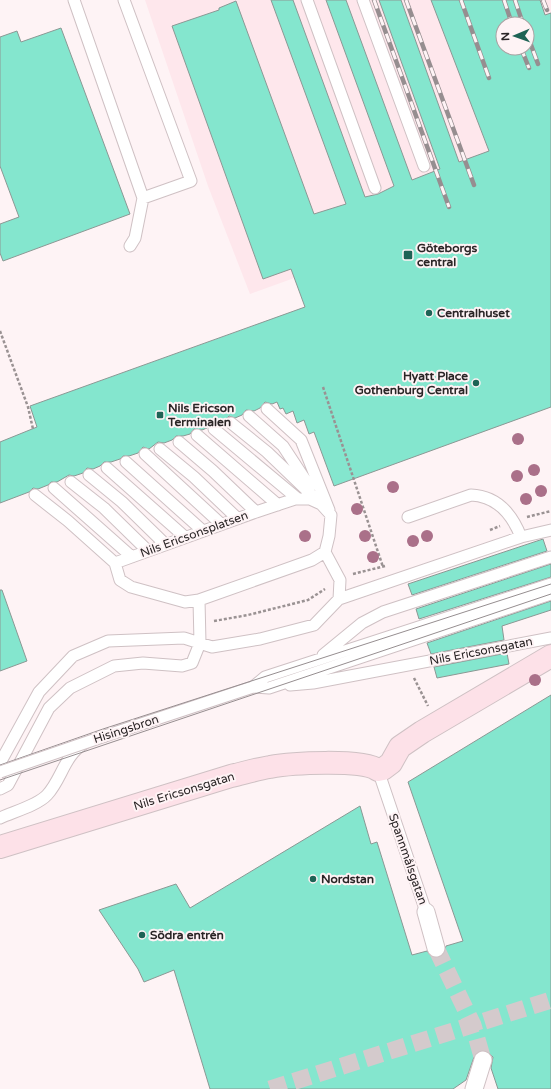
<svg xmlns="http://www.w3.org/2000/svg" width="551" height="1089" viewBox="0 0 551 1089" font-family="'Varela Round',sans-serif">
  <rect width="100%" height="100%" fill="#fef3f5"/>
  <!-- built -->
  <path fill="#fee7ec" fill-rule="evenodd" d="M 145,0 L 551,0 L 551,89 L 503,203 L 250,294 L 208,186 ZM 503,24 L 527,24 L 527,48 L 503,48 Z"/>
  <!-- building -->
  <path fill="#84e6ce" stroke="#8b9894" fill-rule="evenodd" d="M 271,0 L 293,0 L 365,197 L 378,194 L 394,186 L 326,0 L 346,0 L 412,180 L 440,169 L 379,0 L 401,0 L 459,162 L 489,151 L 431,0 L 540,0 L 545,15 L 551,13 L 551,407 L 334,486 L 314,432 L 309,434 L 304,420 L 297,423 L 293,411 L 286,414 L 283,408 L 280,409 L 277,402 L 272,404 L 265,402 L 260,408 L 254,411 L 246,410 L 242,415 L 235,418 L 229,416 L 224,422 L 219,424 L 212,422 L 207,428 L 202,430 L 194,429 L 190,434 L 183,436 L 176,436 L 172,440 L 164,443 L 158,442 L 149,449 L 143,447 L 138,453 L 129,456 L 123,456 L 120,459 L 111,462 L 104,462 L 100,466 L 93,469 L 87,468 L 83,473 L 74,476 L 69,475 L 57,482 L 51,482 L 48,485 L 38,489 L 33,488 L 29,492 L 0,503 L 0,442 L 37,427 L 30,406 L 305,307 L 291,269 L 263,279 L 172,26 L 219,10 L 219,8 L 236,1 L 314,214 L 346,204 ZM 503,24 L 527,24 L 527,48 L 503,48 Z
    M 61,28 L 130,214 L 3,261 L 0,253 L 0,224 L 19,217 L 0,166 L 0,37 L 17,31 L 21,42 Z
    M 543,539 L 547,551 L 412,595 L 408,584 Z
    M 551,564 L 551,577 L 419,619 L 416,609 Z
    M 0,590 L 2,590 L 27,661 L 0,671 Z
    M 551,601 L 551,610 L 502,626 L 504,640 L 431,654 L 427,643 Z
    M 507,653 L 509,664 L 437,678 L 434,667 Z
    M 551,695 L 551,1089 L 498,1089 L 491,1068 L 493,1057 L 486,1051 L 481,1050 L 474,1057 L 466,1080 L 453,1089 L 210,1089 L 174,970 L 144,982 L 138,969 L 99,910 L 176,884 L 190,908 L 360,806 L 371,844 L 377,842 L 412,955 L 427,951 L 433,958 L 439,957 L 443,955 L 446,946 L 463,941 L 408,782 Z"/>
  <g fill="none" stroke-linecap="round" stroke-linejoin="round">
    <!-- pedestrian-tunnel -->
    <path stroke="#d4cacc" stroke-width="17" stroke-dasharray="17 8" stroke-linecap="butt" d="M 436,948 L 473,1025 L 483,1060
      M 270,1089 L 551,1000"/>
    <defs>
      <path id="service" d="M 74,0 L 143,198 L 191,181 L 124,0
        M 307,0 L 375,188
        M 363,0 L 424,166
        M 130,246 L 135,238 L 143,198
        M 267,409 L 301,440 L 329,510
        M 249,416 L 283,446 L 310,487
        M 231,423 L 267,452 L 318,501
        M 214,429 L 298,499
        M 197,435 L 278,505
        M 179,442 L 213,471 L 256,512
        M 160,449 L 194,477 L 237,518
        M 145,454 L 221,524
        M 126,462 L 203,531
        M 107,468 L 185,537
        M 89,475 L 122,502 L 165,544
        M 71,482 L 104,508 L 148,551
        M 54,488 L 132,557
        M 35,495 L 68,521 L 115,563
        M 408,517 L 471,495 C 497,496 512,514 521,537
        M 325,552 L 312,560 L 199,600 L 185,602 L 131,587 L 120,580 L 115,563 L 256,512 L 295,499 L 310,499 L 321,504 L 331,515 L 329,536 L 325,552 L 340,580 L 339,599
        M 323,655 L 362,623 L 383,612 L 551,557
        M 290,685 L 313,683 L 551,638
        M 253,687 L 265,677 L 551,584
        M 105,736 L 253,687 L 269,688 L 551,594
        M 0,763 L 39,692 L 73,656 L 108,641 L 184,638 L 212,647 L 260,639 L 314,625 L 339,599 L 521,537 L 551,530
        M 378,770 L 426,912
        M 0,789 L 8,785 L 49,708 L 70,688 L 114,666 L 143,663 L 182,666 L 192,663 L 200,643 L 199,600
        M 0,818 C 13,812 38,805 47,795 C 62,779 64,755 85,743"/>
      <path id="pedestrian" d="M 426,912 L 436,948
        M 474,1089 L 483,1060"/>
      <path id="secondary" d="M 0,847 L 231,776 C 244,773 257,769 270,767 C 291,763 362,759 378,770 L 383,769 L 391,763 L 400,747 L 422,732 L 551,656"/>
    </defs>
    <!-- service casing -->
    <use href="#service" stroke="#cfc1c4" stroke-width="13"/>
    <!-- pedestrian casing -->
    <use href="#pedestrian" stroke="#cfc1c4" stroke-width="19"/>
    <!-- secondary casing -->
    <use href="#secondary" stroke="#cfc1c4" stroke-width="24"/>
    <!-- path -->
    <path stroke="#9a9293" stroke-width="2.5" stroke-dasharray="3 2" stroke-linecap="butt" d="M 0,331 L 28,407 L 33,429
      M 323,387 L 383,567
      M 527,517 L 551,511
      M 490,530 L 500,526
      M 353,574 L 385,566
      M 214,621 L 248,615 L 308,600 L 325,589
      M 414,678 L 428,706"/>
    <!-- service -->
    <use href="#service" stroke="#fff" stroke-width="11"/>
    <!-- pedestrian -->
    <use href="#pedestrian" stroke="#fff" stroke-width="17"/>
    <!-- secondary -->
    <use href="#secondary" stroke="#fde1e8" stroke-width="22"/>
    <!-- tram -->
    <path stroke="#968e90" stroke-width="1" d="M 0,765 L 103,729 L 551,584
      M 0,780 L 551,594"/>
    <defs>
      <path id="rail" d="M 374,0 L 449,207
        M 406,0 L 474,185
        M 461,0 L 489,78
        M 504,0 L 512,24
        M 515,0 L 523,24
        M 543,0 L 547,10
        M 527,34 L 538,64
        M 521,48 L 529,68"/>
    </defs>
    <!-- rail casing -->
    <use href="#rail" stroke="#968e90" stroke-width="4.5"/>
    <!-- rail -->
    <use href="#rail" stroke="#fef3f5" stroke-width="3" stroke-dasharray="9" stroke-linecap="butt"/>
    <defs>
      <path id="service-bridge" d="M 0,772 L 105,736"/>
    </defs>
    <!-- service-bridge casing -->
    <use href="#service-bridge" stroke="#cfc1c4" stroke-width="13" stroke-linecap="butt"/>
    <!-- service-bridge -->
    <use href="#service-bridge" stroke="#fff" stroke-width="11"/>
  </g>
  <!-- trees -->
  <g fill="#aa7089">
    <circle cx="518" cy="439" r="6"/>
    <circle cx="534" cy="470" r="6"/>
    <circle cx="517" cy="476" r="6"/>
    <circle cx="393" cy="487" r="6"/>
    <circle cx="541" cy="491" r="6"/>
    <circle cx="526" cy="499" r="6"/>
    <circle cx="357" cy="509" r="6"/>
    <circle cx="305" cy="536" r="6"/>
    <circle cx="365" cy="536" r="6"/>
    <circle cx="427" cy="536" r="6"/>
    <circle cx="413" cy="541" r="6"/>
    <circle cx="373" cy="557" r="6"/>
    <circle cx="535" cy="680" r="6"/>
  </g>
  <!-- markers -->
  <g fill="#1e6355" stroke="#fef3f5" stroke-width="1.5">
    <rect x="403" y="250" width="10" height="10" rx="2"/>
    <circle cx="429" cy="313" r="4"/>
    <circle cx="476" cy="383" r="4"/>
    <rect x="156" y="411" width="8" height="8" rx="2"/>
    <circle cx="313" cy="879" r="4"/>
    <circle cx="142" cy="935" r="4"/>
  </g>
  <g text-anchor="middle" stroke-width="4" stroke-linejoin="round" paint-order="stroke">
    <!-- poi labels -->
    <g font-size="12" font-weight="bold" fill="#2a2526" stroke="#fef3f5" text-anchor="start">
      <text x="417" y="252">Göteborgs<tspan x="417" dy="14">central</tspan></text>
      <text x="437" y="317">Centralhuset</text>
      <text x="468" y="380" text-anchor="end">Hyatt Place<tspan x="468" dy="14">Gothenburg Central</tspan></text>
      <text x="168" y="412">Nils Ericson<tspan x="168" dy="14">Terminalen</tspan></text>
      <text x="321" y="883">Nordstan</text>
      <text x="150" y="939">Södra entrén</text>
    </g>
    <!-- street labels -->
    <g font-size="12" fill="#2a2526" stroke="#fef3f5">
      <text transform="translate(194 534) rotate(-20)" y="4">Nils Ericsonsplatsen</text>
      <text transform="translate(481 651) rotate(-11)" y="4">Nils Ericsonsgatan</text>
      <text transform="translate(126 729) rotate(-18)" y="4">Hisingsbron</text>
      <text transform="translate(184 791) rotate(-17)" y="4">Nils Ericsonsgatan</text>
      <text transform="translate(408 859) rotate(71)" y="4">Spannmålsgatan</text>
    </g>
  </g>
  <!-- north arrow -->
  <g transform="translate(515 36) rotate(268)"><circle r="19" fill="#fef3f5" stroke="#a9a1a2"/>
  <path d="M0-3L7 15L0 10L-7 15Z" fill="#1e6355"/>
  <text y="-6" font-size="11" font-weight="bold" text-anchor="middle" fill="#2a2526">N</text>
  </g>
</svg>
